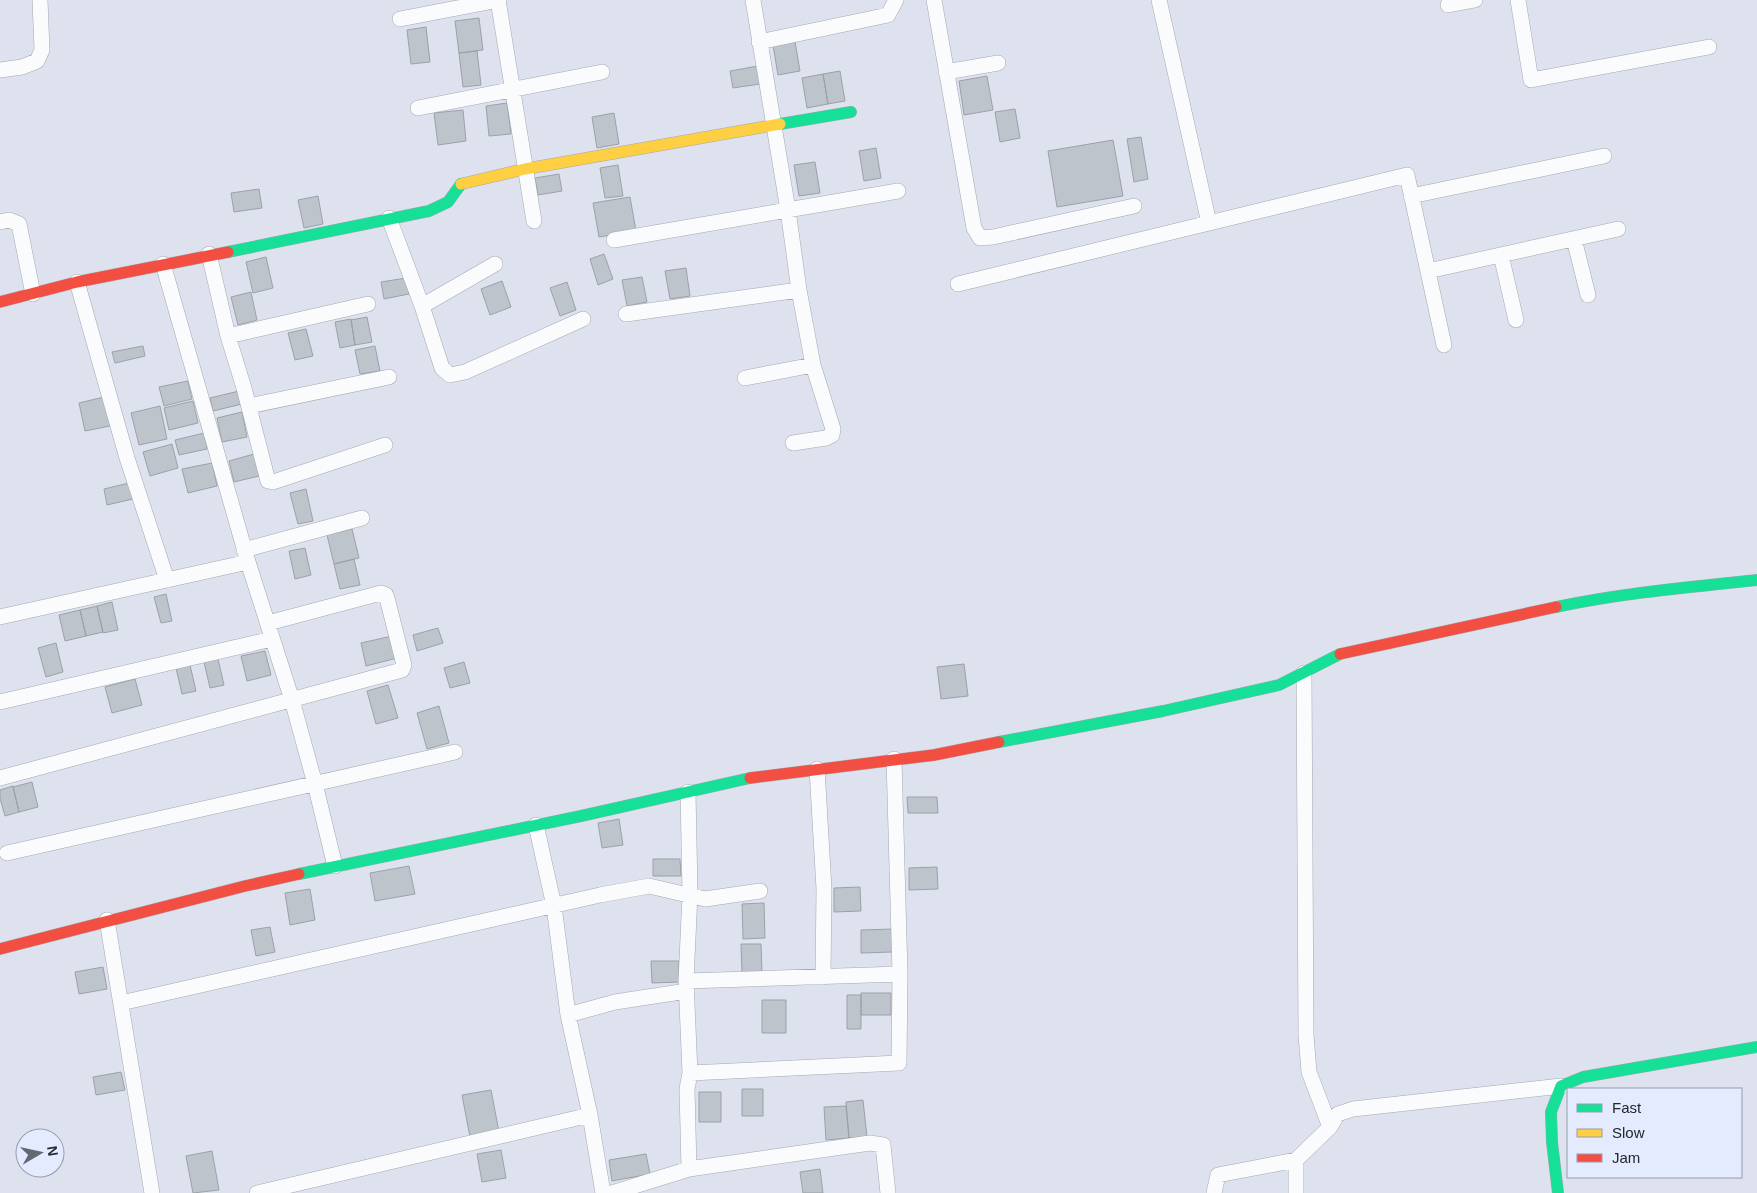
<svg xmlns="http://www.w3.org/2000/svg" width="1757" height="1193" viewBox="0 0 1757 1193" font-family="Helvetica,sans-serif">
  <rect width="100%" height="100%" fill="#dde2ee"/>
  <!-- building -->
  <path fill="#bec4cc" stroke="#9ca1a9" d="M 479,18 L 483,50 L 459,53 L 455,21 Z
    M 426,27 L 430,62 L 411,64 L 407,30 Z
    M 795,42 L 800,71 L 778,75 L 773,45 Z
    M 477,51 L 481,85 L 463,87 L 459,53 Z
    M 758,66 L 760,84 L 733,88 L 730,71 Z
    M 840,71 L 845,101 L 828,104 L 823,74 Z
    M 823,74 L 828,104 L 807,108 L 802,78 Z
    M 987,76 L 993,110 L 964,115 L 959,81 Z
    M 507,103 L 511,134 L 489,136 L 486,106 Z
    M 1015,109 L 1020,138 L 1000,142 L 995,112 Z
    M 463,110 L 466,141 L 438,145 L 434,113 Z
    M 614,113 L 619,144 L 597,148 L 592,117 Z
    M 1141,137 L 1148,179 L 1134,182 L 1127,139 Z
    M 1113,140 L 1123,196 L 1057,207 L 1048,151 Z
    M 876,148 L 881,178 L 864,181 L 859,151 Z
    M 815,162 L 820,193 L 799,196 L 794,165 Z
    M 618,165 L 623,196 L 605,198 L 600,168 Z
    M 559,174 L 562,191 L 538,195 L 535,178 Z
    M 259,189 L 262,208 L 234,212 L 231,193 Z
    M 318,196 L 323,224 L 304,228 L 298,200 Z
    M 630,197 L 636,231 L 599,237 L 593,203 Z
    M 604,254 L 613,279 L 598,285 L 590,259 Z
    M 266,257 L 273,288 L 253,293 L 246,262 Z
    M 686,268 L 690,296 L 670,299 L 665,271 Z
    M 642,277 L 647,302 L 627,306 L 622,280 Z
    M 406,278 L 409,294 L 384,299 L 381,282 Z
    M 502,281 L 511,307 L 490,315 L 481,289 Z
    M 567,282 L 576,310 L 560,316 L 550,288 Z
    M 251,292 L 257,320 L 238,325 L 231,297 Z
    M 367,317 L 372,342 L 355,345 L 351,320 Z
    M 351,319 L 355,345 L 340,348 L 335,322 Z
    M 306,329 L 313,356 L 295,360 L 288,333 Z
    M 143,346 L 145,356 L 115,363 L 112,352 Z
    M 375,346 L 380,371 L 360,374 L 355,350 Z
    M 188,381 L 192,399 L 164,406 L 159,387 Z
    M 239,391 L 242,404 L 213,411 L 210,398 Z
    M 104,397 L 110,426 L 85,431 L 79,403 Z
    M 193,401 L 198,423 L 169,430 L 164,408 Z
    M 160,406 L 167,439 L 139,445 L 131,413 Z
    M 242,412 L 247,437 L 222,442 L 217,418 Z
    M 204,433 L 207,449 L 179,455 L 175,440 Z
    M 172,444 L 178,468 L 150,476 L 143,452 Z
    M 254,454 L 259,476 L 234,482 L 229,461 Z
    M 212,463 L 217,486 L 188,493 L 182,469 Z
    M 129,483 L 133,499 L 107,505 L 104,489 Z
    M 306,489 L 313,521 L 298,524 L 290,493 Z
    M 352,529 L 359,558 L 334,564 L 327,535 Z
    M 305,548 L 311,575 L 295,579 L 289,551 Z
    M 354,559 L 360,585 L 340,589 L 334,564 Z
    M 166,594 L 172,621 L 161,623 L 154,597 Z
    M 112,602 L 118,630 L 103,633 L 97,606 Z
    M 97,606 L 103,632 L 86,636 L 80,610 Z
    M 80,610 L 86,636 L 65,641 L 59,615 Z
    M 438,628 L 443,643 L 417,651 L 413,635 Z
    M 392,636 L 397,658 L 366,666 L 361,643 Z
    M 56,643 L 63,672 L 46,677 L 38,648 Z
    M 265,651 L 271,675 L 247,681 L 241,656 Z
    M 218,659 L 224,685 L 210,688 L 204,662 Z
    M 464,662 L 470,683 L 450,688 L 444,668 Z
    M 964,664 L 968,696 L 941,699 L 937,667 Z
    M 190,665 L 196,691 L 182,694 L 176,668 Z
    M 135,679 L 142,705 L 112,713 L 105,687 Z
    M 388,685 L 398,718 L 376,724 L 367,691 Z
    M 439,706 L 449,743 L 427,749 L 417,713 Z
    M 32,782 L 38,807 L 19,812 L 13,787 Z
    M 13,786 L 19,812 L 5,816 L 0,798 L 0,790 Z
    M 907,797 L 937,797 L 938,813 L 908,813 Z
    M 619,819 L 623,845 L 602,848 L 598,823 Z
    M 653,859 L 680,859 L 681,876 L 653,876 Z
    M 409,866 L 415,894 L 375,901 L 370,873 Z
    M 937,867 L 938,889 L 909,890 L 909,868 Z
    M 860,887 L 861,911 L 834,912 L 834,888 Z
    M 310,889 L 315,920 L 290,925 L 285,893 Z
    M 764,903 L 765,938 L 743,939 L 742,904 Z
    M 270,927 L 275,952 L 256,956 L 251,930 Z
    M 892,929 L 892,952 L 861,953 L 861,930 Z
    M 741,944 L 761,944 L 762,974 L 742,974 Z
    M 651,961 L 679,961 L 679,982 L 652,983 Z
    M 103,967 L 107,989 L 79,994 L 75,972 Z
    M 861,993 L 891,993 L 891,1015 L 861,1015 Z
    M 847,995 L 861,995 L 861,1029 L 847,1029 Z
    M 762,1000 L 786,1000 L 786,1033 L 762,1033 Z
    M 121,1072 L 125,1090 L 96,1095 L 93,1077 Z
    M 742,1089 L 763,1089 L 763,1116 L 742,1116 Z
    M 491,1090 L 499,1132 L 470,1137 L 462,1095 Z
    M 699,1092 L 721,1092 L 721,1122 L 699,1122 Z
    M 863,1100 L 867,1137 L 849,1138 L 846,1102 Z
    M 846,1106 L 849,1138 L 826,1140 L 824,1107 Z
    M 501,1150 L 506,1178 L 482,1182 L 477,1154 Z
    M 212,1151 L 219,1190 L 193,1193 L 186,1156 Z
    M 646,1154 L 650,1174 L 612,1181 L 609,1160 Z
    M 820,1169 L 823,1193 L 803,1193 L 800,1172 Z"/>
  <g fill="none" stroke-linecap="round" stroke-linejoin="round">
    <defs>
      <path id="street" d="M 498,0 L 534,221
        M 753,0 L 788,210 L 799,290 L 813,365 L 833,429 L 832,435 L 826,438 L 793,443
        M 934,0 L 974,228 L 980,238 L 993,237 L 1134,206
        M 1518,0 L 1531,80 L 1709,47
        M 1448,5 L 1475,0
        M 400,19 L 499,0
        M 759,42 L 888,15 L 896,0
        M 0,70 L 22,67 L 37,61 L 42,50 L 40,0
        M 946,72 L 998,63
        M 418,108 L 602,72
        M 1411,196 L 1604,156
        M 389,218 L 422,306 L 442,368 L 450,375 L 465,372 L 583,319
        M 0,222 L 9,220 L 19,224 L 33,294
        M 1209,223 L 1407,175 L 1444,345
        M 1574,239 L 1588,295
        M 614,240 L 898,191
        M 209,254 L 228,336 L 244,388 L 268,481 L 273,482 L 385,445
        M 1501,255 L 1516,320
        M 163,264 L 248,562 L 292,700 L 315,784 L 335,866
        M 1428,271 L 1618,229
        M 77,282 L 127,458 L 167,580
        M 958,284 L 1209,223 L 1159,0
        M 422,306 L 495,264
        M 626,314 L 799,290
        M 228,336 L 368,304
        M 745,378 L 813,365
        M 249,406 L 389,377
        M 244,550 L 362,518
        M 0,617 L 248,562
        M 1304,673 L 1306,1035 L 1309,1072 L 1330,1127
        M 0,702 L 272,639
        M 817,769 L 824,889 L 823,977
        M 0,778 L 402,670 L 404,665 L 388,602 L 386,595 L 381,593 L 268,623
        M 688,792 L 690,894 L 686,981 L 690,1073 L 687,1089 L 689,1169
        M 536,825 L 554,906 L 568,1015 L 590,1115 L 603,1193
        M 7,853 L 455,752
        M 107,920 L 152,1193
        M 686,981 L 900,974
        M 121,1003 L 600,895 L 649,886 L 705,899 L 760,891
        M 568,1015 L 615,1002 L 687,991
        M 690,1073 L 899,1063 L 900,974 L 894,759
        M 257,1193 L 590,1115
        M 612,1193 L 689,1169 L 870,1143 L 883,1145 L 888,1193
        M 1214,1193 L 1218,1175 L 1296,1160 L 1330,1127 L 1338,1114 L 1353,1109 L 1561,1086
        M 1296,1193 L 1296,1160"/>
      <path id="fast" d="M 780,124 L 851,112
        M 228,252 L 429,211 L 448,202 L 461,184
        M 1556,607 C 1622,593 1690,587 1757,580
        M 999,742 L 1163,711 L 1279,685 L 1340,654
        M 299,874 L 581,816 L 750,778
        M 1558,1193 L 1552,1142 L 1551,1112 L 1561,1086 L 1583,1077 L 1757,1047"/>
      <path id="slow" d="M 461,184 L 525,169 L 780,124"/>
      <path id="jam" d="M 0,302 L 77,282 L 228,252
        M 1340,654 L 1556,607
        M 750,778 L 934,755 L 999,742
        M 0,949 L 245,886 L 299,874"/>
    </defs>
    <!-- street casing -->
    <use href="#street" stroke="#a4a8b1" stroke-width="16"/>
    <!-- fast casing -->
    <use href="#fast" stroke="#a4a8b1" stroke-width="12"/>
    <!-- slow casing -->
    <use href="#slow" stroke="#a4a8b1" stroke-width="12"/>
    <!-- jam casing -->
    <use href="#jam" stroke="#a4a8b1" stroke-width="12"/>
    <!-- street -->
    <use href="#street" stroke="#fafbfc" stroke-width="15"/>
    <!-- fast -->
    <use href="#fast" stroke="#16e098" stroke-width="11"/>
    <!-- slow -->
    <use href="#slow" stroke="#ffcf43" stroke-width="11"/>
    <!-- jam -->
    <use href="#jam" stroke="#f24e42" stroke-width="11"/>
  </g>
  <!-- legend -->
  <rect x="1567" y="1088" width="175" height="90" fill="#e5ebfe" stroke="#979cab"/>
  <rect x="1577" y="1104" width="25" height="8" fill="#16e098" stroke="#979cab"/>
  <text x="1612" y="1113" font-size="15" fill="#23262f">Fast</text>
  <rect x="1577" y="1129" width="25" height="8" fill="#ffcf43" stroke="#979cab"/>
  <text x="1612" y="1138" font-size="15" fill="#23262f">Slow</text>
  <rect x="1577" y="1154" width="25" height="8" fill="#f24e42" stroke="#979cab"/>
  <text x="1612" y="1163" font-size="15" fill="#23262f">Jam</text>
  <!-- north arrow -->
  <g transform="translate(40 1153) rotate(81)"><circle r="24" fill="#e5ebfe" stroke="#979cab"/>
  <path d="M0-4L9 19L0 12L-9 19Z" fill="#646872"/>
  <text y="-8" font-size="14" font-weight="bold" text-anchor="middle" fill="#23262f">N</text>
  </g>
</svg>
